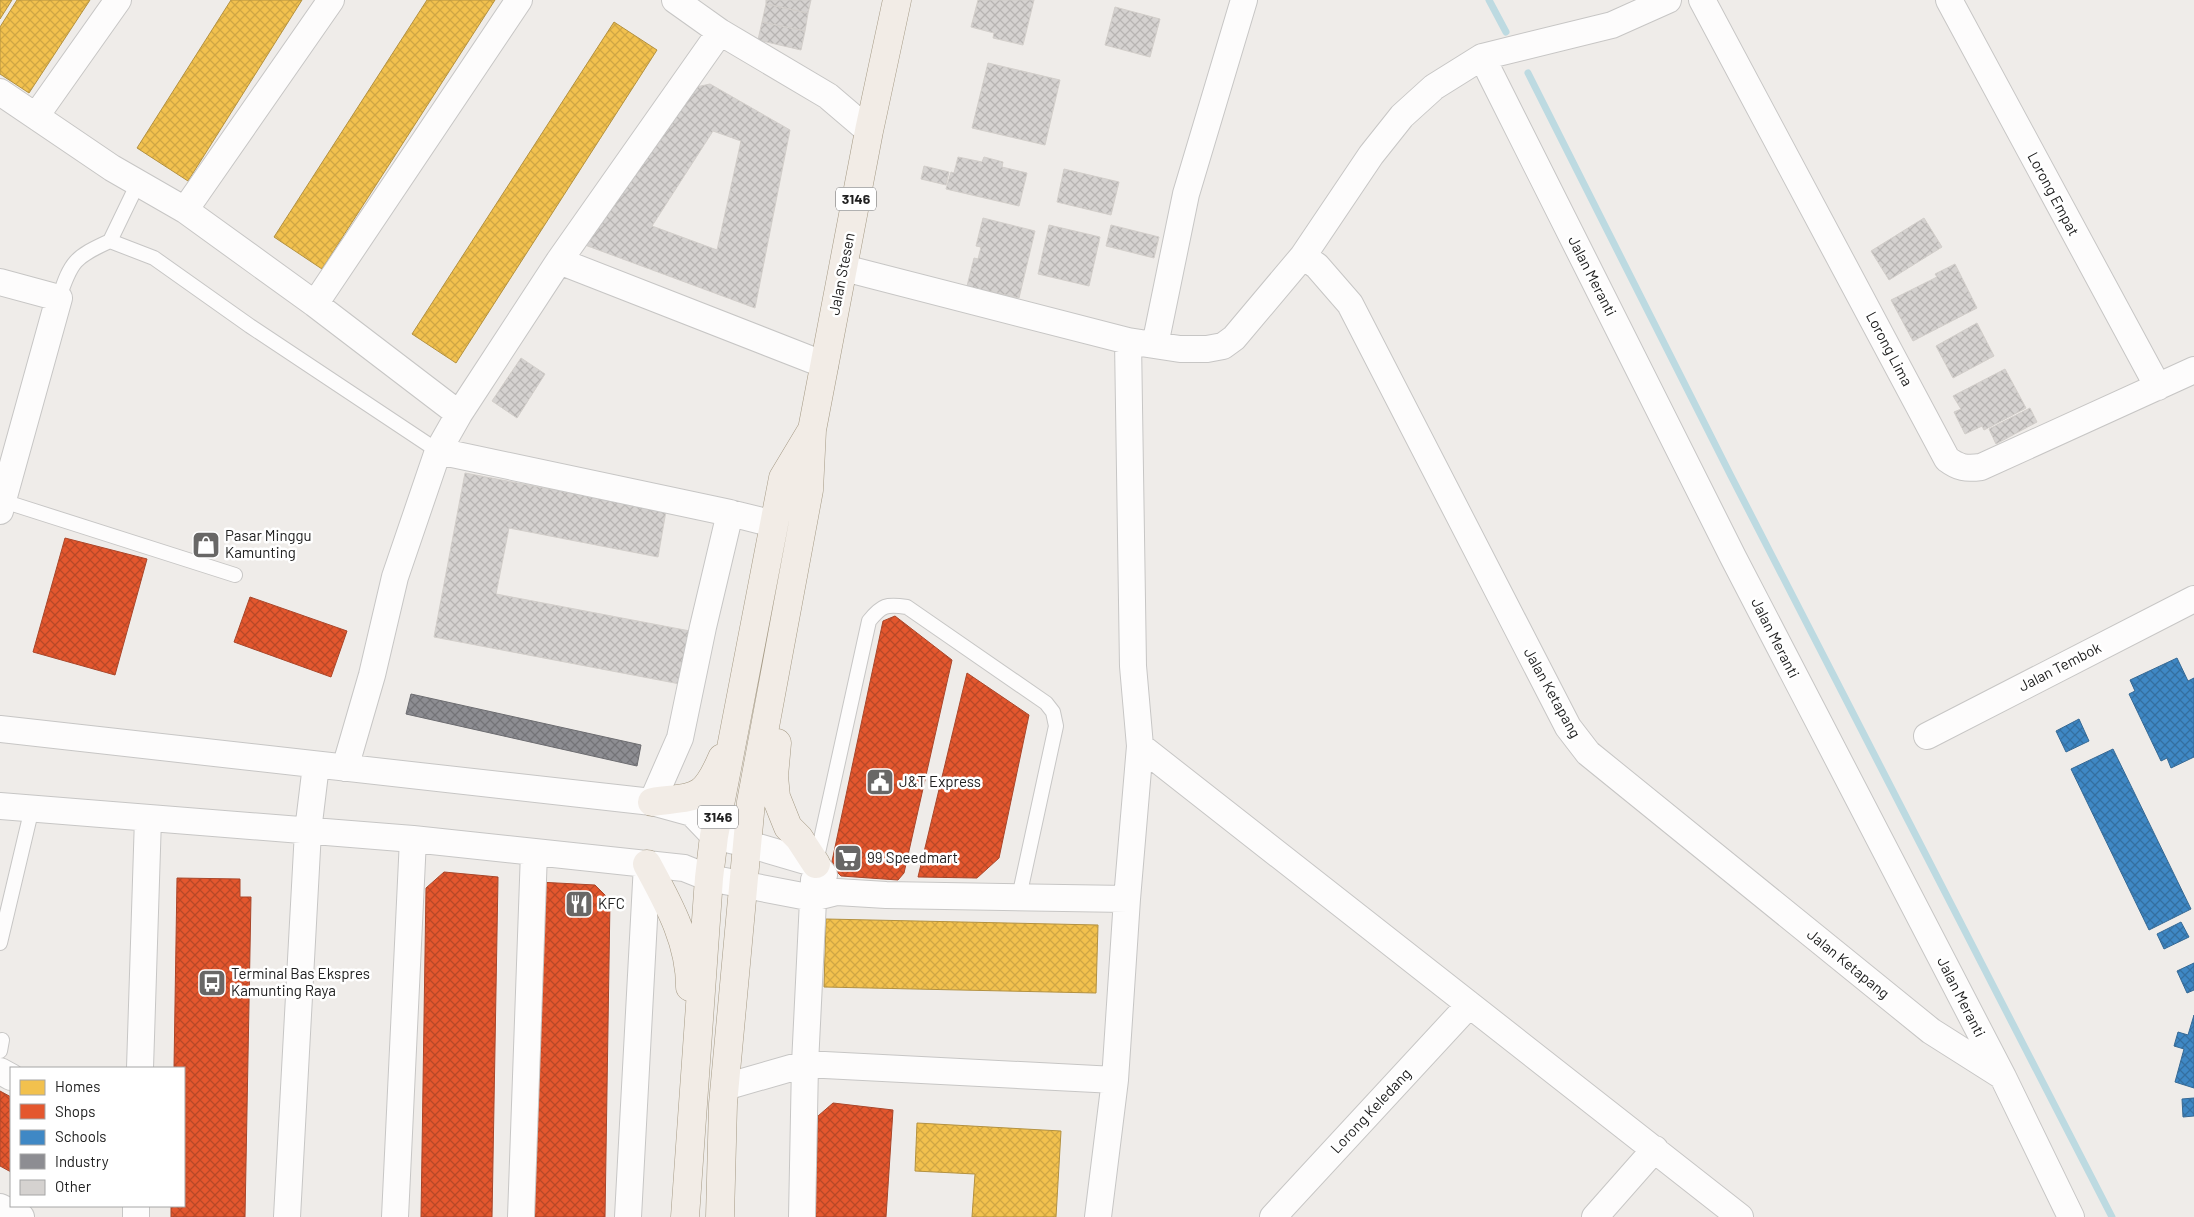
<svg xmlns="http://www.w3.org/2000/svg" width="2194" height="1217" viewBox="0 0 2194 1217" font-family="Barlow,sans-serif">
  <defs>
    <pattern id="homes-cross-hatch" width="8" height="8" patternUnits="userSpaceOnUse" patternTransform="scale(1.25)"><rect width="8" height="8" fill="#f2c14e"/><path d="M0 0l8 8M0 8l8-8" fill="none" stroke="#cfa644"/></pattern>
    <pattern id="shops-cross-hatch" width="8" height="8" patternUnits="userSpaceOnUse" patternTransform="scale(1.25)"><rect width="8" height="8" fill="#e4572e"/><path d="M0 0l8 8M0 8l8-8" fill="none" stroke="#b84827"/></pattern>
    <pattern id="schools-cross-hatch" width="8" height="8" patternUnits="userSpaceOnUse" patternTransform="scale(1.25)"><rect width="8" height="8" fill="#3f88c5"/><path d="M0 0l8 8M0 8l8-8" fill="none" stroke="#346fa0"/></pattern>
    <pattern id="industry-cross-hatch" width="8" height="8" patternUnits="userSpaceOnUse" patternTransform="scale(1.25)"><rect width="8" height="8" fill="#8d8d92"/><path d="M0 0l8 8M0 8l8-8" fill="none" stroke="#737377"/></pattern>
    <pattern id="building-cross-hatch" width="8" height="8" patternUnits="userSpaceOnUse" patternTransform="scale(1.25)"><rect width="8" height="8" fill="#d5d2d0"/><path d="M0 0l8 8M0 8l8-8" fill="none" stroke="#b7b4b2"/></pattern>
  </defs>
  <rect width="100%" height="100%" fill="#efece9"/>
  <!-- homes -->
  <path fill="url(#homes-cross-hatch)" stroke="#b39140" d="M 0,0 L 12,0 L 0,19 Z
    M 17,0 L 90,0 L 29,93 L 0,74 L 0,27 Z
    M 231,0 L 302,0 L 188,181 L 137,148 Z
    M 427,0 L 495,0 L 322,269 L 274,237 Z
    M 614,22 L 657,50 L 456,363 L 412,334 Z
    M 826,919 L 1098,925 L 1096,993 L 824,987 Z
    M 917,1123 L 1061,1131 L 1056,1217 L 972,1217 L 975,1174 L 915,1171 Z"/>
  <!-- shops -->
  <path fill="url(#shops-cross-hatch)" stroke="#a9462a" d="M 65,538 L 147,559 L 115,675 L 33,652 Z
    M 250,597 L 347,631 L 331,677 L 234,642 Z
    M 895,616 L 952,660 L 904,873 L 898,880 L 841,876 L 831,866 L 883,621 Z
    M 967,673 L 1029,715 L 999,858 L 977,878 L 918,877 Z
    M 444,872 L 498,877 L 492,1217 L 421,1217 L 426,888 Z
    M 177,878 L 240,879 L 240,897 L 251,897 L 245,1217 L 171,1217 L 171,1206 L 184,1206 L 184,1068 L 174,1068 Z
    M 538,882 L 595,885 L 610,900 L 605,1217 L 533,1217 Z
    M 0,1091 L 11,1097 L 11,1172 L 0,1166 Z
    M 833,1103 L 893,1110 L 886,1217 L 815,1217 L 818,1116 Z"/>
  <!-- schools -->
  <path fill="url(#schools-cross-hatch)" stroke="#366994" d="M 2177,658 L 2188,681 L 2194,678 L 2194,757 L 2171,768 L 2167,758 L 2161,761 L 2129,694 L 2135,691 L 2130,680 Z
    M 2079,719 L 2089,741 L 2066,752 L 2056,731 Z
    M 2113,749 L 2191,909 L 2149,930 L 2071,769 Z
    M 2181,922 L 2189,937 L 2164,949 L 2157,934 Z
    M 2194,963 L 2194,990 L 2187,993 L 2177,971 Z
    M 2194,1015 L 2194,1088 L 2175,1082 L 2184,1049 L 2174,1046 L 2178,1032 L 2188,1035 Z
    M 2194,1098 L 2194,1116 L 2183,1117 L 2182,1099 Z"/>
  <!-- industry -->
  <path fill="url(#industry-cross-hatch)" stroke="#6c6c70" d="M 411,694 L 641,745 L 637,766 L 406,714 Z"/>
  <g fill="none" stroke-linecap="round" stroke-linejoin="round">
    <!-- stream -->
    <path stroke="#bddae1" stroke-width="7" d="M 1489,0 L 1506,32
      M 1528,73 L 1731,476 L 2112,1217"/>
  </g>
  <!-- building -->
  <path fill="url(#building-cross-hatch)" stroke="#d2ceca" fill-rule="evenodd" d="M 766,0 L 811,0 L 808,13 L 766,4 Z
    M 978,0 L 1034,0 L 1023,45 L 993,38 L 994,33 L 971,27 Z
    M 766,4 L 808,13 L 805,31 L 762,22 Z
    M 1115,7 L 1160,19 L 1150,57 L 1105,45 Z
    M 762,22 L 805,31 L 801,50 L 758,40 Z
    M 988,63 L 1060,80 L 1045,145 L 972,128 Z
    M 710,84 L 790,130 L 755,308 L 585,245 L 687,89 ZM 713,131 L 741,141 L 717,250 L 652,226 Z
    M 958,157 L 982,162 L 984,157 L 1003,162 L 1002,167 L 1027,173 L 1019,206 L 946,189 L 951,172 L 954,173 Z
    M 924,166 L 949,172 L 946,185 L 921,179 Z
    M 1064,169 L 1119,182 L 1111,215 L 1057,202 Z
    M 983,218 L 1035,231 L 1019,298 L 967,286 L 974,258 L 978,259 L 981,247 L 976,246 Z
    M 1924,218 L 1942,247 L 1889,280 L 1871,251 Z
    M 1049,225 L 1100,237 L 1089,286 L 1038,274 Z
    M 1111,225 L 1159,237 L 1154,258 L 1106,246 Z
    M 1955,264 L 1977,308 L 1913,341 L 1891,300 L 1937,277 L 1935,274 Z
    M 1977,323 L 1994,356 L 1953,378 L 1936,346 Z
    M 521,358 L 545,374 L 517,418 L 492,401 Z
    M 2005,369 L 2026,408 L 1984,430 L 1982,426 L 1965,434 L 1954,412 L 1961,409 L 1953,396 Z
    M 2030,408 L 2037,422 L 1996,444 L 1989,429 Z
    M 465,473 L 666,511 L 658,557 L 509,528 L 496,594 L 690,631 L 680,684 L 434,637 Z"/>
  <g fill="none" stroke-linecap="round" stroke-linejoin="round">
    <defs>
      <path id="service" d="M 110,241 L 138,183
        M 59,298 C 71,261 75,257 110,241 L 154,258 L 250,326 L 438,451
        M 3,501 L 235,575
        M 816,862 L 869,621 C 882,605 886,604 907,607 L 1046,703 L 1053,712 L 1056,726 L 1019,897
        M 0,943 L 32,808
        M 0,1051 L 2,1040"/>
      <path id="minor" d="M 675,0 L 720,32 L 828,96 L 869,131
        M 1702,0 L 1947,459 C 1959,468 1966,469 1981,467 L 2194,370
        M 1949,0 L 2158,387
        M 1482,57 L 1733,557 L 2003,1077 L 2071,1217
        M 0,92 L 112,168 L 185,210 L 315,304 L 459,414
        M 36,116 L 118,0
        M 185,210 L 331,0
        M 1303,256 L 1317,266 L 1350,304 L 1568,727 L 1588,753 L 1931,1031 L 2002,1076
        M 559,261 L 825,365
        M 844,268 L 1128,341 L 1180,349 L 1207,349 L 1223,346 L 1234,338 L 1303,256 L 1371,155 L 1402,116 L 1434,87 L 1482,57 L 1612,25 L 1668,0
        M 0,282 L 59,298 L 0,511
        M 315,304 L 519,0
        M 1155,345 L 1186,194 L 1244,0
        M 438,451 L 730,513 L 774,524
        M 0,729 L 652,802 L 692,813 L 714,836 L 748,844 L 816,864 L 824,875
        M 1927,736 L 2194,599
        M 1140,746 L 1740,1217
        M 345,768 L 372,675 L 395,577 L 438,451 L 459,414 L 559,261 L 720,32
        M 652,802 L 680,738 L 703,627 L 730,513
        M 0,806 L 413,839 L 684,868 L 709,878 L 813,898 L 837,892 L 886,895 L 1127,899
        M 140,1068 L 148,818
        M 0,1071 L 11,1077
        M 725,1087 L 805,1064 L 1115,1080
        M 0,1207 L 21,1217
        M 136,1217 L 136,1206
        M 287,1217 L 308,831 L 316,765
        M 395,1217 L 413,839
        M 521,1217 L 534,852
        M 628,1217 L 647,864
        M 802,1217 L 805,1064 L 814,880
        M 1098,1217 L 1115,1080 L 1127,899 L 1140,746 L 1133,666 L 1128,341
        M 1273,1217 L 1469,1005
        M 1595,1217 L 1655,1149"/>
      <path id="primary" d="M 777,743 L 774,776 L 776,797 L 788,827 L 799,838 L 816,864
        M 652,802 C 696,796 703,802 722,758
        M 647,864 C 668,903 690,941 690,987
        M 685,1217 L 709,878 L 714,836 L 783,478 L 810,433
        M 720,1217 L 723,1104 L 751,802 L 809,490 L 812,430 L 869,131 L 897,0"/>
    </defs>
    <!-- service casing -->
    <use href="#service" stroke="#c7c6c5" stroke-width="16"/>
    <!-- minor casing -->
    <use href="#minor" stroke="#c7c6c5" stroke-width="28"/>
    <!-- primary casing -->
    <use href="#primary" stroke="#a59a85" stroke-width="29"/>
    <!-- service -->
    <use href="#service" stroke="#fdfcfc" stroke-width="14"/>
    <!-- minor -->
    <use href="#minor" stroke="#fdfcfc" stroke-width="26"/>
    <!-- primary -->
    <use href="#primary" stroke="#f2ece6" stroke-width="28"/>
  </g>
  <!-- icons -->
  <defs>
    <symbol id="shop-square" viewBox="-11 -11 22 22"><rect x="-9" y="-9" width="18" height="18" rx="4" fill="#686766" stroke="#fff"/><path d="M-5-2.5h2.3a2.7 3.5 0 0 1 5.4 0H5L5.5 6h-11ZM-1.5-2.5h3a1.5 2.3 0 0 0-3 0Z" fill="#fff"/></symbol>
    <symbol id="civic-square" viewBox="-11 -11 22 22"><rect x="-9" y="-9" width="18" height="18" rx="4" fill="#686766" stroke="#fff"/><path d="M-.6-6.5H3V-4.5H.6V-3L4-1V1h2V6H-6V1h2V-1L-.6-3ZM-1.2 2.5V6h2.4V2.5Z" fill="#fff"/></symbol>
    <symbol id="supermarket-square" viewBox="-11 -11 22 22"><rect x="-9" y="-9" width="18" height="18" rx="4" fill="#686766" stroke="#fff"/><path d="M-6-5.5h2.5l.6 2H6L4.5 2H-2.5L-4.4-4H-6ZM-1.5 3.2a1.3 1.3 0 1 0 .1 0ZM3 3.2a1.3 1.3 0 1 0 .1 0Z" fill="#fff"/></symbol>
    <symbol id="restaurant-square" viewBox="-11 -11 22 22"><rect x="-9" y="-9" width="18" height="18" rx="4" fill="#686766" stroke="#fff"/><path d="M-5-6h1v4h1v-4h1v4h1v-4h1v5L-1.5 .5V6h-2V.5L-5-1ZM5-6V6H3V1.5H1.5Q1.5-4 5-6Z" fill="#fff"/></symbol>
    <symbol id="bus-square" viewBox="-11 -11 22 22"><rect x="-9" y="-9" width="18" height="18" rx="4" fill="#686766" stroke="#fff"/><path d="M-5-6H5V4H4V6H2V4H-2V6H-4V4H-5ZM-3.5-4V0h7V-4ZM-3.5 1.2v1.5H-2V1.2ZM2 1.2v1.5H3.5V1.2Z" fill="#fff"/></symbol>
  </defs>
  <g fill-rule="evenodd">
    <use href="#shop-square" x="190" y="529" width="32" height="32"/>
    <use href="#civic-square" x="864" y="766" width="32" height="32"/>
    <use href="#supermarket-square" x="832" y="842" width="32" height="32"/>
    <use href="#restaurant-square" x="563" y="888" width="32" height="32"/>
    <use href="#bus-square" x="196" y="967" width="32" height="32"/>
  </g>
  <g text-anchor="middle" stroke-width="5" stroke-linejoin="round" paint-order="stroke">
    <!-- shield labels -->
    <g fill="#fff" stroke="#636363" stroke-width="1">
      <rect x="836" y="187.5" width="40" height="23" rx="4"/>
      <rect x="698" y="805.5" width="40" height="23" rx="4"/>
    </g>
    <g font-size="14" font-weight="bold" fill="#202020">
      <text x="856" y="204">3146</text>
      <text x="718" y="822">3146</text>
    </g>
    <!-- street labels -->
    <g font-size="15" fill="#202020" stroke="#fff">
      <text transform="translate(2053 194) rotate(62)" y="5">Lorong Empat</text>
      <text transform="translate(842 274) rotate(-79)" y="5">Jalan Stesen</text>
      <text transform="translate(1592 276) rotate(63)" y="5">Jalan Meranti</text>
      <text transform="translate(1889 349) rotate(62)" y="5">Lorong Lima</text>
      <text transform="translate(1775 638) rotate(63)" y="5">Jalan Meranti</text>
      <text transform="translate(2060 667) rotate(-27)" y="5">Jalan Tembok</text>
      <text transform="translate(1552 693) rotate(61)" y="5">Jalan Ketapang</text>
      <text transform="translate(1848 964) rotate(39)" y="5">Jalan Ketapang</text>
      <text transform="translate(1961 997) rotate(63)" y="5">Jalan Meranti</text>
      <text transform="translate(1371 1111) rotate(-47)" y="5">Lorong Keledang</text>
    </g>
    <!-- poi labels -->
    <g font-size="15" fill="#202020" stroke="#fff" text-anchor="start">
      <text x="225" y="541">Pasar Minggu<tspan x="225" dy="17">Kamunting</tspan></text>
      <text x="899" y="787">J&amp;T Express</text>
      <text x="867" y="863">99 Speedmart</text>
      <text x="598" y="909">KFC</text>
      <text x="231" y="979">Terminal Bas Ekspres<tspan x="231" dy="17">Kamunting Raya</tspan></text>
    </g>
  </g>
  <!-- legend -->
  <rect x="10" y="1067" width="175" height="140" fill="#ffffff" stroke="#a6a6a6"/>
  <rect x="20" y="1080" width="25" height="15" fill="#f2c14e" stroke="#a6a6a6"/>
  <text x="55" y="1092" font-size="15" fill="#202020">Homes</text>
  <rect x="20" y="1104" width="25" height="15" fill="#e4572e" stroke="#a6a6a6"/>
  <text x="55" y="1117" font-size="15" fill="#202020">Shops</text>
  <rect x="20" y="1130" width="25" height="15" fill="#3f88c5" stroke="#a6a6a6"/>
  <text x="55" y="1142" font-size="15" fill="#202020">Schools</text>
  <rect x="20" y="1154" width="25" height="15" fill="#8d8d92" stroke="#a6a6a6"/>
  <text x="55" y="1167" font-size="15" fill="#202020">Industry</text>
  <rect x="20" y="1180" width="25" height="15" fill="#d5d2d0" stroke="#a6a6a6"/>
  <text x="55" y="1192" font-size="15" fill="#202020">Other</text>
</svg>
